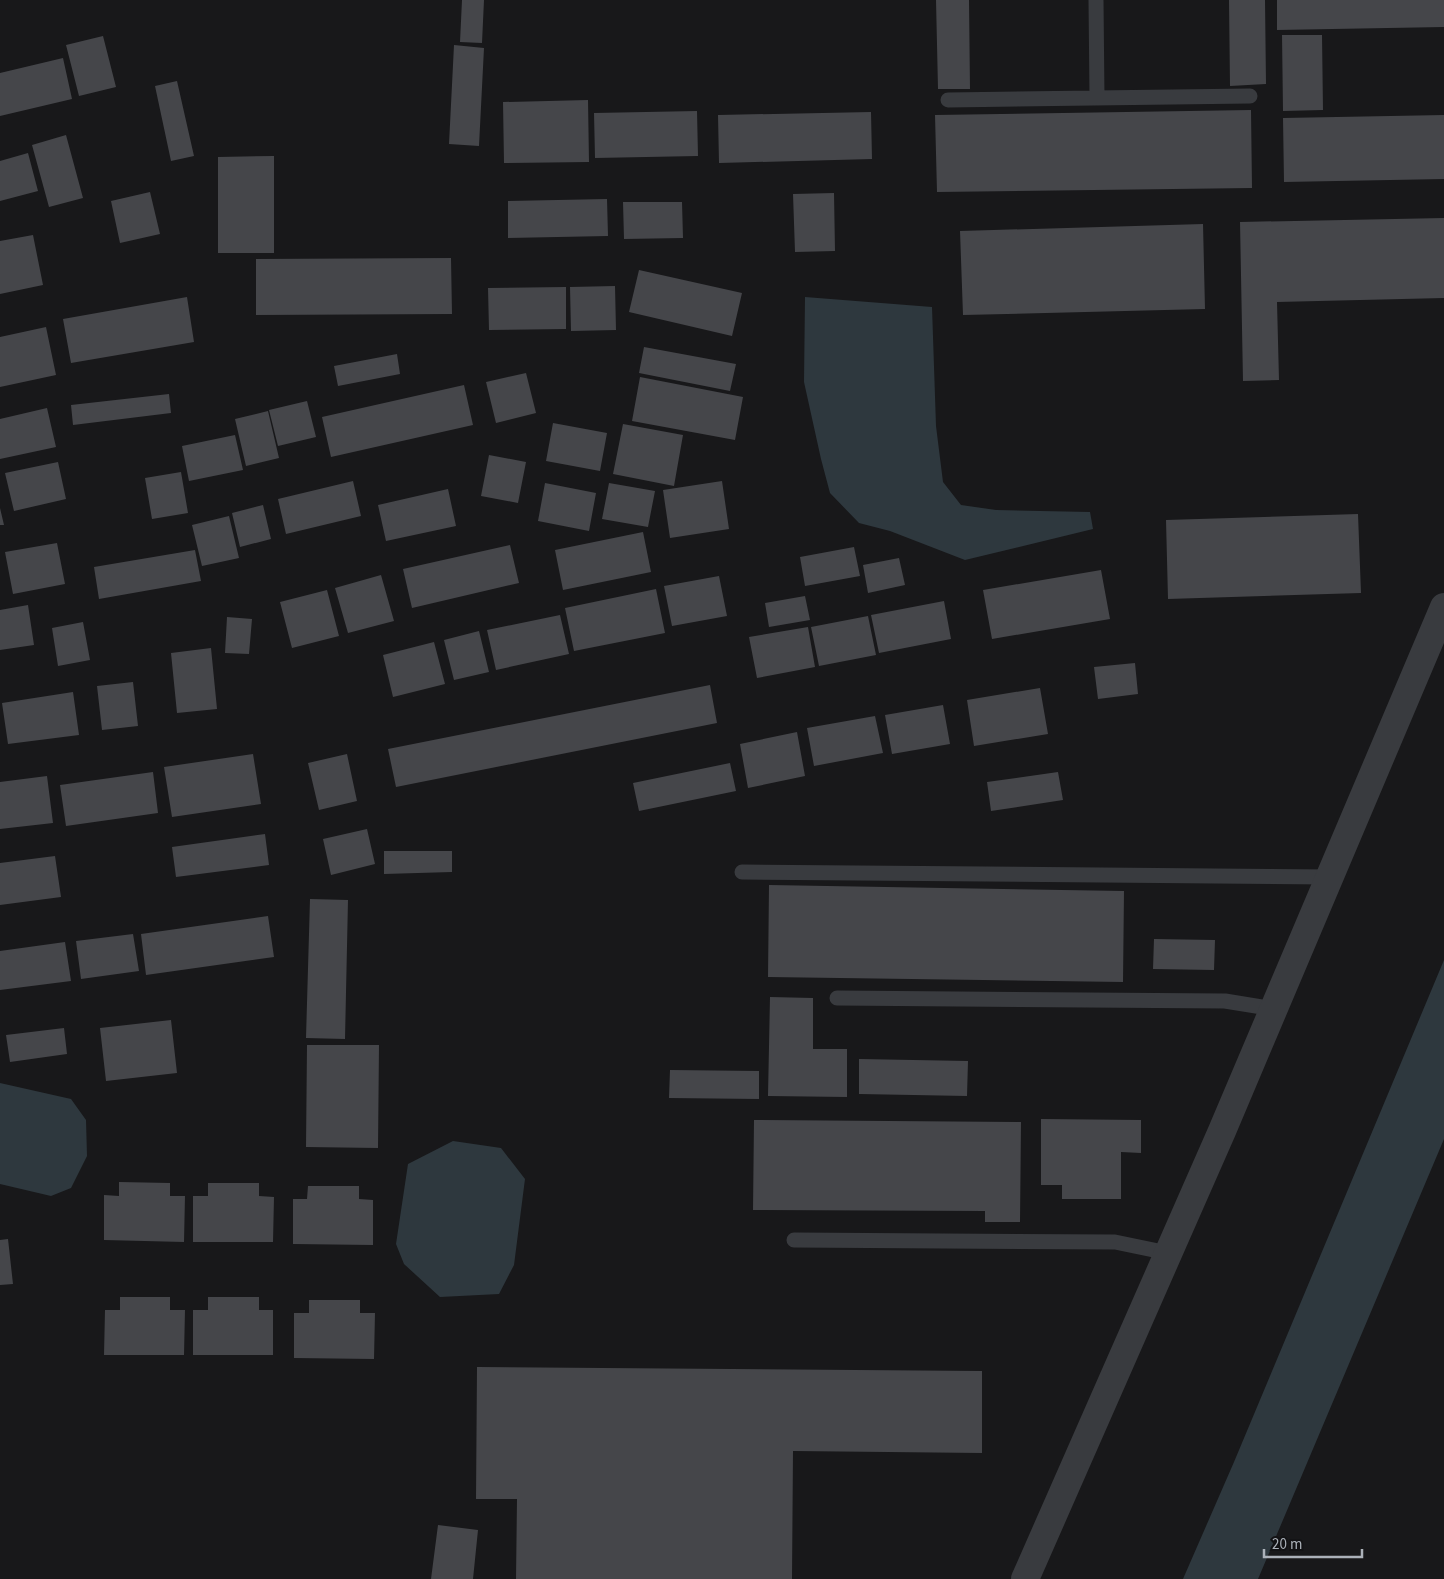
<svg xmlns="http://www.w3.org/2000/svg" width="1444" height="1579" viewBox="0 0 1444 1579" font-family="'Source Sans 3',sans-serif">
  <rect width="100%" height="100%" fill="#18181a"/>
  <!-- water -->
  <path fill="#2e383e" d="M 805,297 L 932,307 L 936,426 L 943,482 L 961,505 L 996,510 L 1090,512 L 1093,529 L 965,560 L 890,531 L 859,523 L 830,493 L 821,459 L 804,382 Z
    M 1444,960 L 1444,1139 L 1258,1579 L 1183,1579 L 1234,1462 Z
    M 0,1083 L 71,1099 L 86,1120 L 87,1156 L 71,1188 L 51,1196 L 0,1184 Z
    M 453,1141 L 501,1148 L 525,1179 L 514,1265 L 499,1294 L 440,1297 L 404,1264 L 396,1244 L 408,1164 Z"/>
  <!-- building -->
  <path fill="#45464a" d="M 462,0 L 484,0 L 482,43 L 460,42 Z
    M 936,0 L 969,0 L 970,89 L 938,89 Z
    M 1229,0 L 1265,0 L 1266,84 L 1230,86 Z
    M 1277,0 L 1444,0 L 1444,27 L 1277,30 Z
    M 1282,35 L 1322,35 L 1323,110 L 1283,111 Z
    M 103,36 L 116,87 L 79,96 L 66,45 Z
    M 454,45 L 484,48 L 479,146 L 449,144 Z
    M 63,58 L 72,99 L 0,116 L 0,73 Z
    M 177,81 L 194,156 L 171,161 L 155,86 Z
    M 588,100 L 589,162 L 504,163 L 503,102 Z
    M 1251,110 L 1252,188 L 937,192 L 935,115 Z
    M 697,111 L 698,156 L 595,158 L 594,113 Z
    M 871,112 L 872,159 L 719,163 L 718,115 Z
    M 1444,115 L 1444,179 L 1284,182 L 1283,118 Z
    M 66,135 L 83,198 L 49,207 L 32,145 Z
    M 28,153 L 38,191 L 0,201 L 0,161 Z
    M 274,156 L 274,253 L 218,253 L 218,157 Z
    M 150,192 L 160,234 L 120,243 L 111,201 Z
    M 834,193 L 835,251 L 795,252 L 793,194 Z
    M 607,199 L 608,236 L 508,238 L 508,201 Z
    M 623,202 L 682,202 L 683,238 L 624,239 Z
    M 1444,218 L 1444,298 L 1277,302 L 1279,380 L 1243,381 L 1240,222 Z
    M 1203,224 L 1205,309 L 963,315 L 960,231 Z
    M 33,235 L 43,285 L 0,294 L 0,241 Z
    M 451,258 L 452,314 L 256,315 L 256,259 Z
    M 639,270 L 742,293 L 732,336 L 629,312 Z
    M 615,286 L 616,330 L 571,331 L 570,287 Z
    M 566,287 L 566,329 L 489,330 L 488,288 Z
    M 187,297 L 194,342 L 71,363 L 63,319 Z
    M 46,327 L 56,375 L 0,387 L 0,337 Z
    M 644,347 L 736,364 L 730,391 L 639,373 Z
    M 397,354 L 400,374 L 338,386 L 334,366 Z
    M 526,373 L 536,413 L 496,423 L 486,382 Z
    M 640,377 L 743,397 L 735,440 L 632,421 Z
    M 464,385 L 473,425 L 331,457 L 322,417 Z
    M 169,394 L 171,413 L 73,425 L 71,405 Z
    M 307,401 L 316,437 L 278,446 L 269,410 Z
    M 47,408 L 56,447 L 0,459 L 0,419 Z
    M 268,411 L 279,458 L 246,466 L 235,419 Z
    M 553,423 L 607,433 L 600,471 L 546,461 Z
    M 623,424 L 683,435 L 674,486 L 613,474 Z
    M 235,435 L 243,470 L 189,481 L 182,446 Z
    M 489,455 L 526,462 L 518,503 L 481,496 Z
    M 58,462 L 66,499 L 14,511 L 5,473 Z
    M 181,472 L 188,513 L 152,519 L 145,478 Z
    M 353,481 L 361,516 L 286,534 L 278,499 Z
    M 722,481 L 729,529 L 670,538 L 663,490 Z
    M 545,483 L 596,493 L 589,531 L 538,521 Z
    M 609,483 L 655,491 L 648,527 L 602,519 Z
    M 448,489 L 456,526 L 386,541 L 378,505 Z
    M 263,505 L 271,539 L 240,547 L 232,513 Z
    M 0,508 L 4,525 L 0,525 Z
    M 1358,514 L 1361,593 L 1168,599 L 1166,520 Z
    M 229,516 L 239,558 L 202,566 L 192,525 Z
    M 643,532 L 651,572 L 563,590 L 555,550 Z
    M 57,543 L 65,584 L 13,594 L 5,552 Z
    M 510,545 L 519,583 L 412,608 L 403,569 Z
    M 854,547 L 860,576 L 805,586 L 800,557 Z
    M 195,550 L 201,581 L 99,599 L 94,567 Z
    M 899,558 L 905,585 L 868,593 L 863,565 Z
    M 1101,570 L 1110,619 L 992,639 L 983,590 Z
    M 381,575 L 394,621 L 348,633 L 335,588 Z
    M 719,576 L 727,616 L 672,626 L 664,586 Z
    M 656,589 L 665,633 L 574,651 L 565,608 Z
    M 327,590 L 339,636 L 292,648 L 280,602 Z
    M 805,596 L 810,620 L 769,627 L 765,603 Z
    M 944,601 L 951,639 L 879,653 L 871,615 Z
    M 28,605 L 34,645 L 0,650 L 0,610 Z
    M 560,615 L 569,654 L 496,670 L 487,630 Z
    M 868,616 L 876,655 L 819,666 L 811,627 Z
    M 227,617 L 252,619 L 249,654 L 225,653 Z
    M 83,622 L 90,660 L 58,666 L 52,628 Z
    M 808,627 L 815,667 L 757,678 L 749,637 Z
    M 479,631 L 489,672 L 454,680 L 444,640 Z
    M 434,642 L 445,684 L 393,697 L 383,655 Z
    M 211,648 L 217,709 L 177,713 L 171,653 Z
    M 1135,663 L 1138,694 L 1098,699 L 1094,667 Z
    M 133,682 L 138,726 L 102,730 L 97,686 Z
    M 710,685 L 717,723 L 396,787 L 388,749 Z
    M 1040,688 L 1048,734 L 974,746 L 967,700 Z
    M 73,692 L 79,735 L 8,744 L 2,703 Z
    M 943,705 L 950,744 L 892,754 L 885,715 Z
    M 875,716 L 883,753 L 814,766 L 807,728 Z
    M 797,732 L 805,776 L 748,788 L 740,744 Z
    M 253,754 L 261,804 L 172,817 L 164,767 Z
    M 347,754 L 357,801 L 319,810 L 308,763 Z
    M 730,763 L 736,791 L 639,811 L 633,783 Z
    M 153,772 L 158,813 L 66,826 L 60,785 Z
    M 1058,772 L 1063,800 L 991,811 L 987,782 Z
    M 47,776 L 53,823 L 0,829 L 0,782 Z
    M 367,829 L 375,864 L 331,875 L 323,839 Z
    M 265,834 L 269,865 L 176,877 L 172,847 Z
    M 384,851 L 452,851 L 452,872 L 384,874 Z
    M 55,856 L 61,897 L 0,905 L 0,863 Z
    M 769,885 L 1124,891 L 1123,982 L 768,977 Z
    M 310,899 L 348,900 L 345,1039 L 306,1038 Z
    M 268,916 L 274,957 L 146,975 L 141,934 Z
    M 133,934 L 139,971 L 81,979 L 76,941 Z
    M 1154,939 L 1215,940 L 1214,970 L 1153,969 Z
    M 65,942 L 71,981 L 0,990 L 0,951 Z
    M 770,997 L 813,998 L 813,1049 L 847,1049 L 847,1097 L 768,1096 Z
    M 171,1020 L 177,1073 L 106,1081 L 100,1028 Z
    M 64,1028 L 67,1054 L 10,1062 L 6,1035 Z
    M 307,1045 L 379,1045 L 378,1148 L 306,1147 Z
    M 859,1059 L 968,1061 L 967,1096 L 859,1094 Z
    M 670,1070 L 759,1071 L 759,1099 L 669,1098 Z
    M 1041,1119 L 1141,1120 L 1141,1153 L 1121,1152 L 1121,1199 L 1062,1199 L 1062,1185 L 1041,1185 Z
    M 754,1120 L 1021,1122 L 1020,1222 L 985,1222 L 985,1211 L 753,1210 Z
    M 119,1182 L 170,1183 L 170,1196 L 185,1196 L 184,1242 L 104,1240 L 104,1195 L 119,1196 Z
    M 208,1183 L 259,1183 L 259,1196 L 274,1197 L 273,1242 L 193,1242 L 193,1196 L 208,1196 Z
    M 308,1186 L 359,1186 L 359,1199 L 373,1200 L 373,1245 L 293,1244 L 293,1199 L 307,1199 Z
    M 8,1239 L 13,1284 L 0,1285 L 0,1240 Z
    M 120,1297 L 170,1297 L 170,1310 L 185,1310 L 184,1355 L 104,1355 L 105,1310 L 120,1310 Z
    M 208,1297 L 259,1297 L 259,1310 L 273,1310 L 273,1355 L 193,1355 L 193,1310 L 208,1310 Z
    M 309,1300 L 360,1300 L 360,1313 L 375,1313 L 374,1359 L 294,1358 L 294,1313 L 309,1313 Z
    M 477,1367 L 982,1371 L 982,1453 L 793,1451 L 792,1579 L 516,1579 L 517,1499 L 476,1499 Z
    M 438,1525 L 478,1530 L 473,1579 L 431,1579 Z"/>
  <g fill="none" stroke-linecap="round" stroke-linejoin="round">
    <!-- lane -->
    <path stroke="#393b3f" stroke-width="15" d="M 1096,0 L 1097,97
      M 948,100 L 1250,96
      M 742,872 L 1330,877
      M 837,998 L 1225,1001 L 1274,1009
      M 794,1240 L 1115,1242 L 1168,1253"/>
    <!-- street -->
    <path stroke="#393b3f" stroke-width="28" d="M 1025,1579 L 1222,1131 L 1444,607"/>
  </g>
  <!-- scale -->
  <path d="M1264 1549v8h98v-8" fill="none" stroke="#abb1b9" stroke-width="2.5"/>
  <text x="1272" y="1549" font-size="15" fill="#abb1b9" stroke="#131315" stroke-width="4" paint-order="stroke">20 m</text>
</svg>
